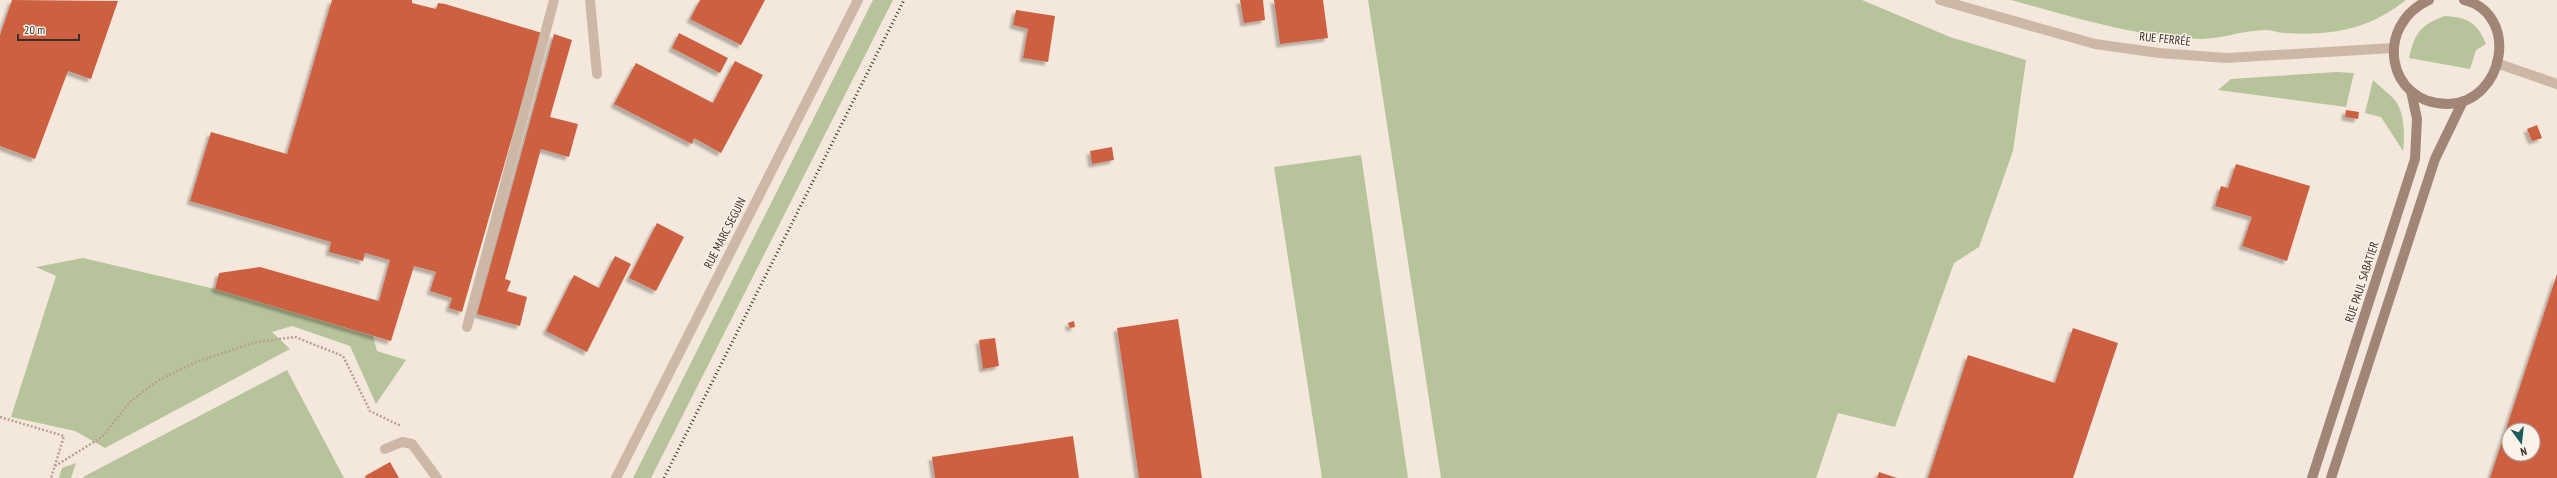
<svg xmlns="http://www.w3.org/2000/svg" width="2557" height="478" viewBox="0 0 2557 478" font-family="'PT Sans Narrow',sans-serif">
  <defs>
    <filter id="shadow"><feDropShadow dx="-3.5" dy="3.5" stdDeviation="1" flood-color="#0004"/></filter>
  </defs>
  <rect width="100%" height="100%" fill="#f4e8dc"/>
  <!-- green -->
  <path fill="#b7c49b" d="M 873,0 L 893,0 L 651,478 L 633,478 Z
    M 1368,0 L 1862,0 L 1950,37 L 2026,60 L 2013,151 L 1979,247 L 1954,263 L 1895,427 L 1838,413 L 1816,478 L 1441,478 Z
    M 2011,0 L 2406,0 C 2368,30 2331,36 2284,33 C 2278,33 2272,30 2266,30 C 2243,30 2223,39 2201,39 C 2135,37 2073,17 2011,0 Z
    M 2445,16 C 2467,17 2478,23 2486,44 L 2476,50 L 2470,69 L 2409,58 C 2415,33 2420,25 2445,16 Z
    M 2337,72 L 2354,73 L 2346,107 L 2218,90 L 2231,79 Z
    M 2373,80 C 2379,86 2386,91 2392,97 C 2405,109 2405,135 2403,151 L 2381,117 L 2365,113 Z
    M 1361,155 L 1408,478 L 1322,478 L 1274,167 Z
    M 83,258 L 215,289 L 373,336 L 377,351 L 406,360 L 376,404 L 350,346 L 292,326 L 272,332 L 290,349 L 105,448 L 75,431 L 11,417 L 56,276 L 36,267 Z
    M 287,370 L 344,478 L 84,478 L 83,477 Z
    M 76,463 L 71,478 L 59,478 L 62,468 Z"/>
  <!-- building -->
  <path fill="#cd6041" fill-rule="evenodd" filter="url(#shadow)" d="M 12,0 L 118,1 L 91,79 L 68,71 L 35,159 L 0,146 L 0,35 Z
    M 332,0 L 412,0 L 412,3 L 436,9 L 438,3 L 445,4 L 542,33 L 462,312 L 449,308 L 452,298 L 430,291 L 436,272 L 414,266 L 391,341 L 215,289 L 219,273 L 260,267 L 379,301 L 390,260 L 365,253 L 363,261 L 329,252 L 331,242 L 190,201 L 211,132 L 287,154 Z
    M 700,0 L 765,0 L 741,45 L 690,19 Z
    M 1240,0 L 1263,0 L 1265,20 L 1244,23 Z
    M 1274,0 L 1323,0 L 1328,38 L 1280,44 Z
    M 1016,10 L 1055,16 L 1048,62 L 1023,58 L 1028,29 L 1013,25 Z
    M 679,33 L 728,58 L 720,73 L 672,48 Z
    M 554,34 L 572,40 L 550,117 L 578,124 L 569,157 L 541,149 L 505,279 L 511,281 L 507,291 L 527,297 L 520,326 L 477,314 Z
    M 735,61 L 763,75 L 721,153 L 694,138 L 692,144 L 614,104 L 636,63 L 713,103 Z
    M 2346,110 L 2359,112 L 2358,119 L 2345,117 Z
    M 2537,125 L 2542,138 L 2532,141 L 2527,129 Z
    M 1112,147 L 1114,160 L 1092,164 L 1090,151 Z
    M 2236,164 L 2310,186 L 2287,261 L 2242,246 L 2252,217 L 2215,206 L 2221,186 L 2228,188 Z
    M 657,223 L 684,237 L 656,291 L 629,278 Z
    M 615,256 L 631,264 L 587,352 L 546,331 L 574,275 L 599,288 Z
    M 2557,274 L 2557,478 L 2490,478 ZM 2509,430 L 2533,430 L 2533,454 L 2509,454 Z
    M 1178,319 L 1202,478 L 1139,478 L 1117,328 Z
    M 1074,321 L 1075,327 L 1070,328 L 1068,323 Z
    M 2073,328 L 2118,343 L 2073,478 L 1928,478 L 1968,355 L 2055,383 Z
    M 995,338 L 999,366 L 983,369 L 979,340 Z
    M 1073,436 L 1079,478 L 935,478 L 932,457 Z
    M 390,462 L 399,478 L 366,478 L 365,476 Z
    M 1879,472 L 1897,478 L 1877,478 Z"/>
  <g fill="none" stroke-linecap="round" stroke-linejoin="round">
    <!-- path -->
    <path stroke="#b9a191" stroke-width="2.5" stroke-dasharray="2 2" stroke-linecap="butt" d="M 0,417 L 64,436 L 51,478
      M 55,466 L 102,437 L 131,401 L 159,380 L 196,362 L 257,342 L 295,337 L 343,356 L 370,411 L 401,426"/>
    <!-- service -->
    <path stroke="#cdb8a7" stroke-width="10" d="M 590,0 L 597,74
      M 467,327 L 554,0
      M 385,449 L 402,442 L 412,444 L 437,478"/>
    <!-- minor -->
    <path stroke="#cdb8a7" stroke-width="10" d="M 1940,0 L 2095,44 L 2159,53 L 2226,58 L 2393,48
      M 2499,64 L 2557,84
      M 616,478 L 858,0"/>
    <!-- secondary -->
    <path stroke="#a18678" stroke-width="10" d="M 2429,0 C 2374,25 2386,104 2448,104 C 2504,103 2521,14 2464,0
      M 2312,478 L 2415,159 L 2417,119 L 2411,91
      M 2331,478 L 2435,159 L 2463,101"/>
    <!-- rail -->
    <path stroke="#392d28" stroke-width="3" stroke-dasharray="1 3" stroke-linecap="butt" d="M 664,478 L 904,0"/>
  </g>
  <g text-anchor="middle" stroke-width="3" stroke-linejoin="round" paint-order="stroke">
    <!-- street labels -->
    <g font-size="12" fill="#392d28" stroke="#fbf2e9">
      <text transform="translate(2165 39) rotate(6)" y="4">RUE FERRÉE</text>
      <text transform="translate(725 233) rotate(-63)" y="4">RUE MARC SEGUIN</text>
      <text transform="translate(2362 282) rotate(-72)" y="4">RUE PAUL SABATIER</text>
    </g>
  </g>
  <!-- north arrow -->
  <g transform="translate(2521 442) rotate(165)"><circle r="19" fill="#fbf2e9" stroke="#ada39c"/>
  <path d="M0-3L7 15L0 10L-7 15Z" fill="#1b5a5d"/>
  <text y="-6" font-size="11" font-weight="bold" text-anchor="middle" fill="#392d28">N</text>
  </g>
  <!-- scale -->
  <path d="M18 34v6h61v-6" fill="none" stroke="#392d28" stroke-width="2"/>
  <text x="24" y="34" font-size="12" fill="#392d28" stroke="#fbf2e9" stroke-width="3" paint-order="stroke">20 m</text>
</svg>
